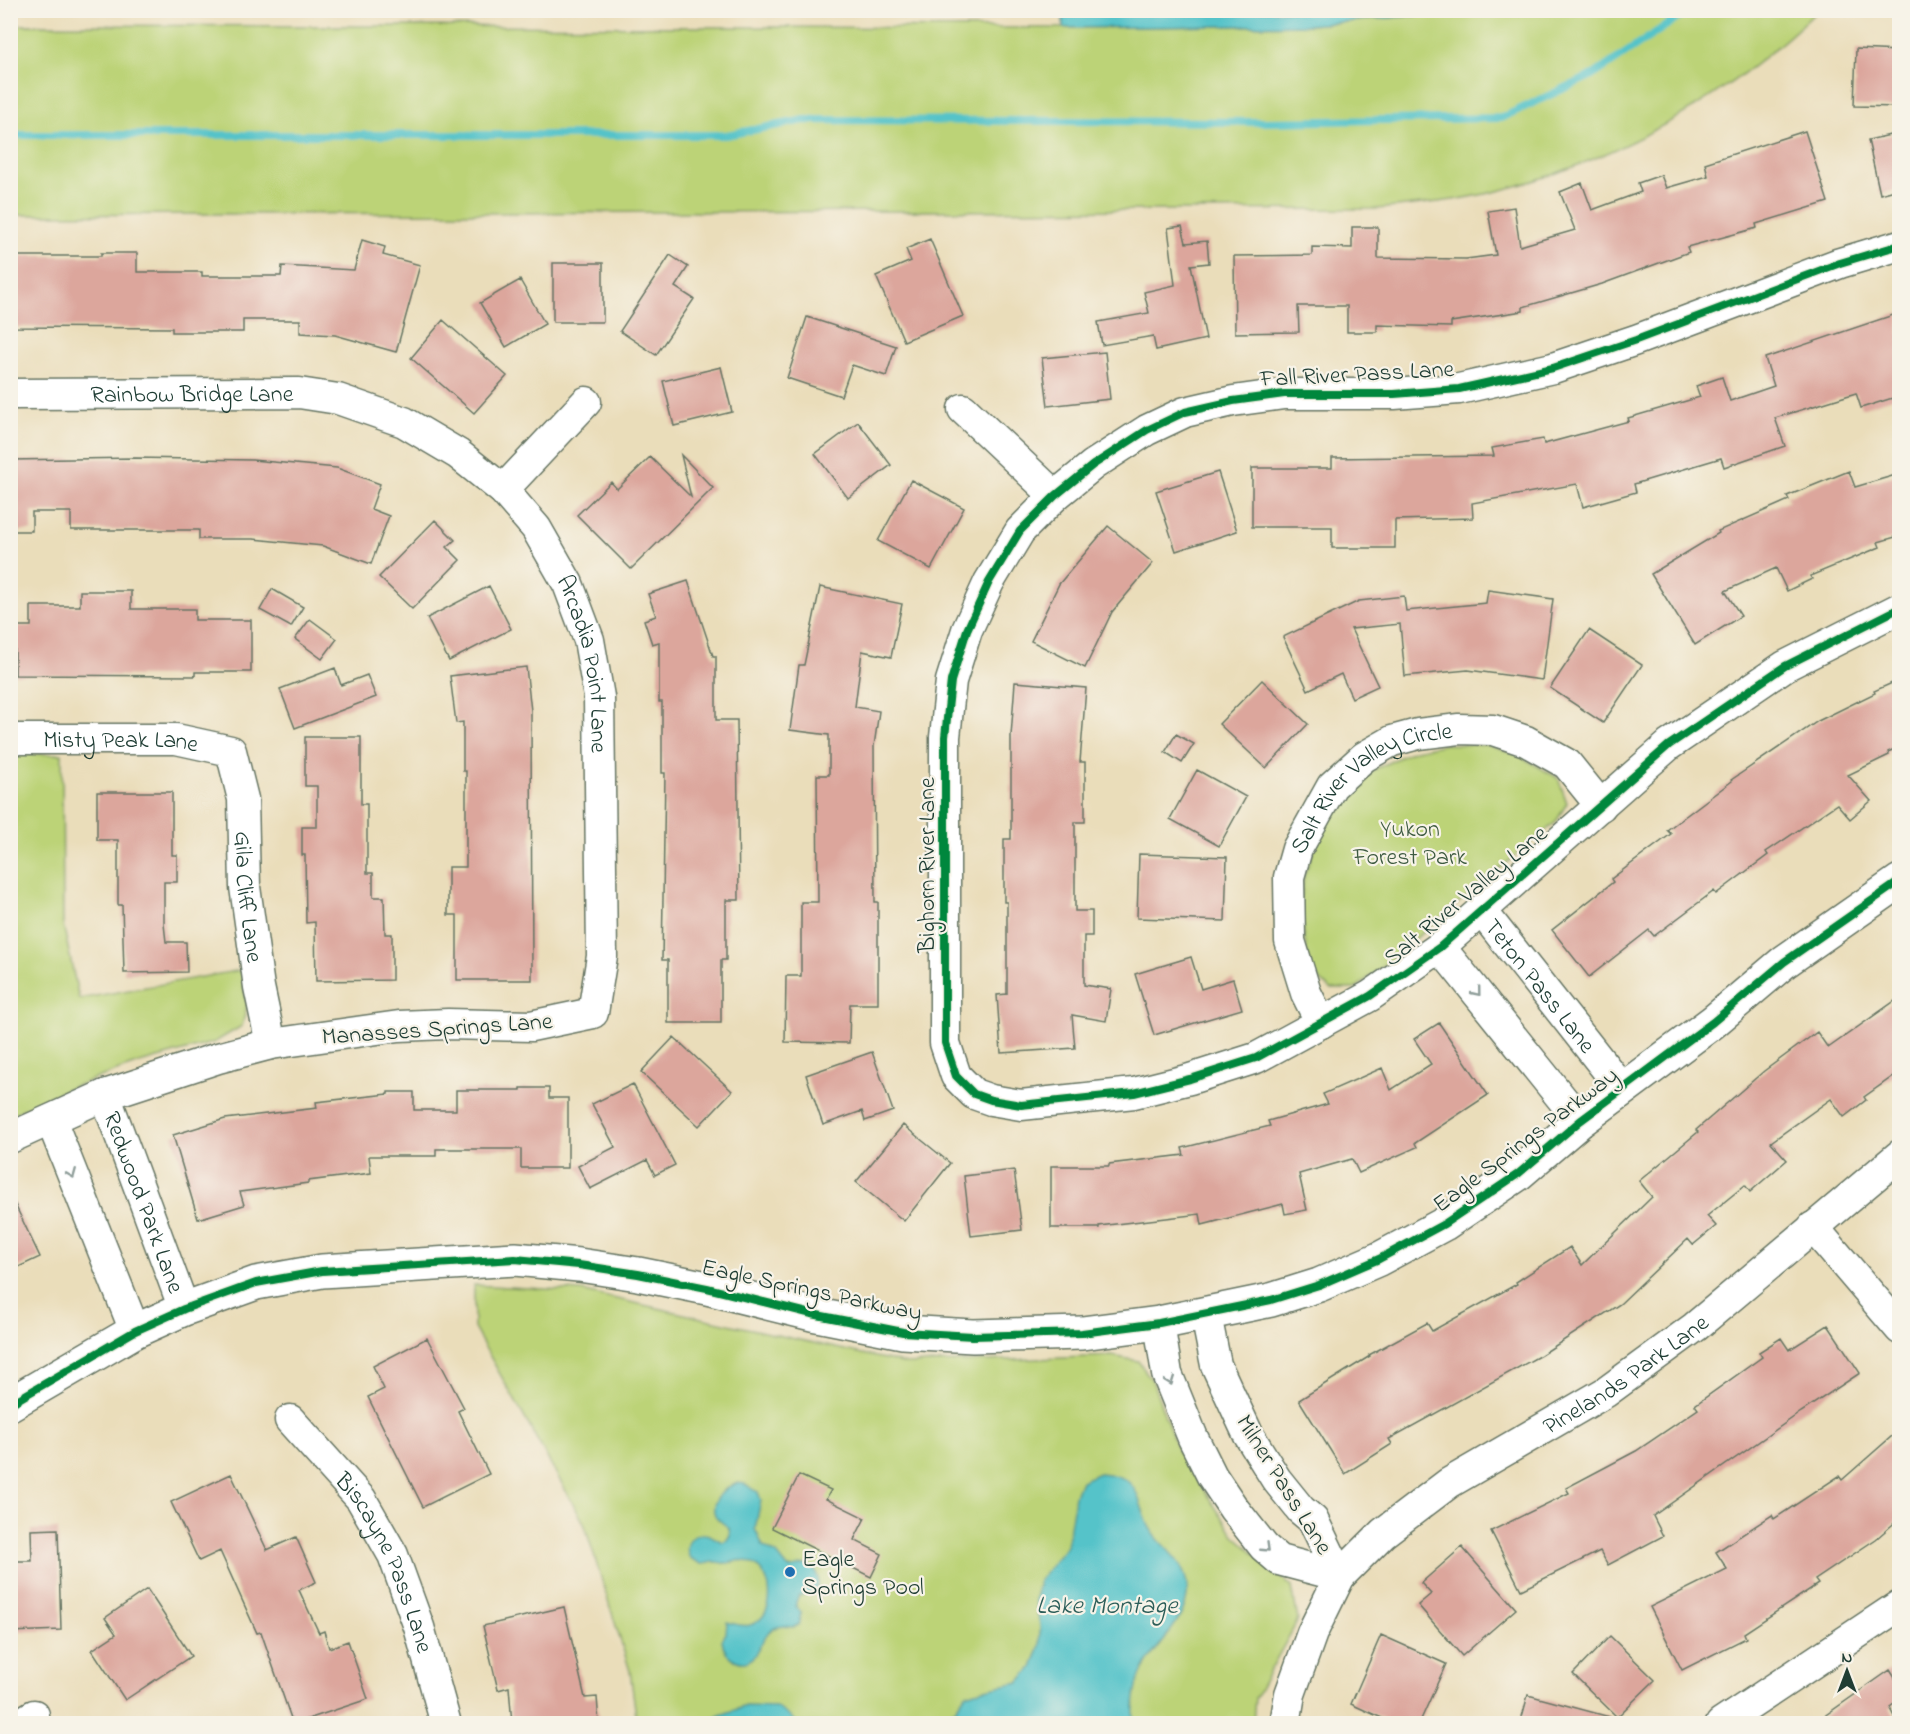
<svg xmlns="http://www.w3.org/2000/svg" width="1910" height="1734" viewBox="0 0 1910 1734" font-family="'Indie Flower',sans-serif">
  <rect width="100%" height="100%" fill="#f7f3e8"/>
  <filter id="ink" filterUnits="userSpaceOnUse"><feTurbulence type="fractalNoise" baseFrequency=".0167" numOctaves="2"/><feDisplacementMap in="SourceGraphic" scale="12" xChannelSelector="R" yChannelSelector="G"/><feConvolveMatrix kernelMatrix="1 2 1 2 8 2 1 2 1" color-interpolation-filters="sRGB"/></filter>
  <filter id="wash" filterUnits="userSpaceOnUse"><feTurbulence type="fractalNoise" baseFrequency=".008" numOctaves="4" result="noise"/><feDisplacementMap in="SourceGraphic" scale="24" xChannelSelector="R" yChannelSelector="G"/><feGaussianBlur stdDeviation="1.35" result="paint"/><feColorMatrix in="noise" values="0 0 0 0 0 0 0 0 0 0 0 0 0 0 0 0 0 1.4 0 .05"/><feComposite in="paint" operator="in"/></filter>
  <g filter="url(#wash)">
    <rect width="100%" height="100%" fill="#eaddba"/>
    <!-- green -->
    <path fill="#bcd377" stroke="#6e8856" stroke-width="1.5" d="M 1443,10 L 1817,11 C 1731,94 1630,153 1516,186 C 1470,200 1423,204 1376,209 L 11,215 L 10,25 L 1063,28 L 1309,25 L 1422,15 Z
      M 1446,744 L 1486,745 L 1518,755 L 1558,778 L 1567,803 L 1556,822 L 1355,989 L 1330,989 L 1313,974 L 1306,948 L 1300,908 L 1304,875 L 1325,823 L 1341,800 L 1375,769 L 1415,750 Z
      M 10,754 L 62,754 L 63,924 L 79,999 L 241,970 L 247,1006 L 242,1026 L 215,1042 L 136,1064 L 64,1090 L 11,1115 Z
      M 474,1285 L 581,1291 L 907,1364 L 1112,1356 L 1138,1361 L 1152,1380 L 1178,1452 L 1234,1535 L 1292,1587 L 1298,1620 L 1255,1698 L 1253,1723 L 637,1723 L 630,1671 L 584,1523 L 474,1328 Z"/>
    <!-- water -->
    <path fill="#55c3c9" stroke="#3a807e" stroke-width="1.5" d="M 1063,11 L 1063,10 L 1443,11 L 1422,15 L 1309,25 L 1063,28 Z
      M 1099,1473 C 1139,1476 1135,1493 1148,1524 C 1155,1542 1178,1554 1185,1576 C 1197,1612 1161,1638 1145,1666 C 1138,1678 1135,1691 1134,1705 C 1134,1712 1133,1717 1135,1723 L 945,1723 L 966,1694 L 975,1691 L 1019,1682 L 1032,1668 L 1040,1645 L 1040,1625 L 1035,1599 L 1039,1580 L 1067,1546 L 1075,1496 L 1081,1481 Z
      M 738,1483 L 745,1484 L 758,1492 L 761,1500 L 755,1529 L 763,1546 L 777,1554 L 788,1568 C 795,1570 799,1564 806,1565 C 818,1568 823,1585 813,1592 C 809,1595 804,1595 799,1596 L 796,1602 L 796,1607 L 801,1612 L 799,1624 L 794,1627 C 785,1627 780,1624 771,1630 C 759,1638 757,1671 735,1660 C 727,1656 723,1648 722,1640 L 726,1633 L 727,1622 C 735,1624 742,1627 750,1625 C 779,1617 774,1567 746,1561 C 738,1559 730,1564 723,1563 C 720,1563 717,1561 714,1562 C 710,1562 706,1564 701,1564 L 690,1558 C 682,1544 694,1530 709,1535 C 714,1537 718,1540 723,1542 L 727,1540 L 730,1535 L 729,1528 C 725,1524 718,1521 715,1515 C 709,1501 726,1486 738,1483 Z
      M 746,1706 L 776,1707 L 798,1723 L 710,1723 L 715,1717 Z"/>
    <g fill="none" stroke-linecap="round" stroke-linejoin="round">
      <!-- stream -->
      <path stroke="#55c3c9" stroke-width="8" d="M 10,135 L 726,135 L 805,120 L 1265,122 L 1501,118 L 1595,74 L 1689,10"/>
    </g>
    <g id="blocks">
      <!-- building -->
      <path fill="#dca69c" d="M 1856,49 L 1899,51 L 1899,107 L 1854,106 Z
        M 1805,131 L 1828,202 L 1756,224 L 1757,228 L 1687,247 L 1689,252 L 1602,284 L 1523,307 L 1523,311 L 1451,322 L 1451,327 L 1377,325 L 1377,332 L 1347,332 L 1347,306 L 1298,306 L 1299,332 L 1235,333 L 1234,256 L 1312,255 L 1312,247 L 1352,248 L 1352,227 L 1378,227 L 1378,258 L 1466,259 L 1496,255 L 1488,211 L 1514,207 L 1520,246 L 1575,230 L 1560,192 L 1582,183 L 1592,210 L 1641,192 L 1638,183 L 1661,175 L 1666,188 L 1708,176 L 1705,163 Z
        M 1899,133 L 1899,189 L 1880,194 L 1868,140 Z
        M 1182,226 L 1186,243 L 1207,241 L 1209,263 L 1191,265 L 1206,339 L 1156,350 L 1153,336 L 1102,345 L 1098,322 L 1149,313 L 1144,292 L 1175,285 L 1168,228 Z
        M 930,239 L 963,316 L 904,341 L 876,276 L 911,261 L 906,249 Z
        M 362,240 L 385,247 L 383,255 L 420,265 L 396,352 L 335,335 L 300,333 L 300,320 L 243,320 L 243,332 L 172,332 L 172,328 L 10,327 L 10,256 L 101,256 L 101,253 L 137,253 L 137,272 L 202,272 L 202,276 L 281,276 L 282,266 L 354,270 Z
        M 670,255 L 688,267 L 675,287 L 694,299 L 656,355 L 620,331 Z
        M 553,263 L 603,263 L 603,322 L 553,322 Z
        M 520,280 L 545,324 L 506,347 L 480,303 Z
        M 1899,313 L 1899,396 L 1861,408 L 1856,393 L 1775,418 L 1785,446 L 1724,467 L 1721,458 L 1634,484 L 1636,492 L 1583,507 L 1577,484 L 1472,503 L 1473,518 L 1395,520 L 1395,548 L 1332,548 L 1332,527 L 1252,527 L 1252,468 L 1332,468 L 1332,458 L 1494,456 L 1492,448 L 1543,439 L 1544,444 L 1629,421 L 1628,418 L 1700,397 L 1696,386 L 1722,377 L 1730,401 L 1774,386 L 1765,358 Z
        M 807,317 L 896,346 L 886,376 L 852,365 L 841,396 L 787,378 Z
        M 443,320 L 507,376 L 474,413 L 411,358 Z
        M 1105,352 L 1110,399 L 1048,406 L 1042,358 Z
        M 721,367 L 732,412 L 674,426 L 663,381 Z
        M 858,422 L 891,465 L 848,498 L 815,454 Z
        M 681,455 L 713,488 L 631,569 L 577,515 L 611,482 L 617,489 L 650,457 L 691,497 Z
        M 135,458 L 252,460 L 337,468 L 380,484 L 371,509 L 389,516 L 371,564 L 323,546 L 253,539 L 199,539 L 199,530 L 71,530 L 71,512 L 32,512 L 32,531 L 10,531 L 10,460 Z
        M 1849,471 L 1855,487 L 1899,474 L 1899,536 L 1878,542 L 1880,547 L 1810,576 L 1812,579 L 1787,591 L 1776,568 L 1725,591 L 1741,616 L 1695,645 L 1651,574 L 1719,533 L 1718,531 L 1789,500 L 1787,496 Z
        M 1218,472 L 1237,531 L 1176,551 L 1156,491 Z
        M 911,480 L 964,508 L 931,569 L 878,541 Z
        M 435,520 L 455,540 L 447,547 L 460,560 L 412,609 L 379,577 Z
        M 1108,526 L 1153,563 L 1112,612 L 1085,668 L 1031,641 L 1059,584 Z
        M 688,581 L 713,656 L 716,656 L 716,720 L 737,720 L 739,900 L 726,900 L 726,960 L 721,960 L 721,1023 L 668,1023 L 668,960 L 662,960 L 665,773 L 662,773 L 662,702 L 659,702 L 659,642 L 652,644 L 644,620 L 656,616 L 648,594 Z
        M 489,586 L 511,629 L 449,661 L 427,618 Z
        M 820,587 L 902,604 L 891,657 L 862,651 L 855,707 L 879,711 L 874,746 L 875,902 L 878,902 L 878,1004 L 850,1004 L 849,1043 L 785,1042 L 786,976 L 801,976 L 801,902 L 818,902 L 817,775 L 829,775 L 829,735 L 790,730 L 799,665 L 804,665 Z
        M 272,589 L 303,607 L 291,627 L 260,610 Z
        M 1488,590 L 1553,599 L 1542,680 L 1468,670 L 1405,676 L 1400,624 L 1351,629 L 1378,686 L 1352,698 L 1341,674 L 1308,690 L 1283,637 L 1359,601 L 1404,596 L 1406,611 L 1486,603 Z
        M 80,591 L 131,591 L 131,609 L 195,609 L 195,620 L 251,620 L 251,672 L 195,672 L 195,676 L 15,675 L 15,626 L 31,626 L 31,606 L 80,606 Z
        M 310,619 L 337,639 L 322,659 L 295,639 Z
        M 1589,630 L 1642,665 L 1603,723 L 1550,688 Z
        M 526,667 L 531,711 L 532,980 L 457,980 L 457,915 L 448,915 L 448,867 L 466,867 L 466,771 L 463,771 L 463,722 L 456,723 L 450,676 Z
        M 335,668 L 341,685 L 367,675 L 376,697 L 295,728 L 280,689 Z
        M 1262,680 L 1308,724 L 1266,768 L 1219,724 Z
        M 1899,680 L 1899,747 L 1888,752 L 1889,755 L 1848,775 L 1871,801 L 1850,819 L 1837,804 L 1766,852 L 1768,855 L 1716,894 L 1714,891 L 1654,936 L 1649,930 L 1589,977 L 1552,930 L 1613,882 L 1611,879 L 1671,834 L 1667,830 L 1732,781 L 1731,780 L 1818,721 L 1875,693 L 1874,691 Z
        M 1015,682 L 1086,688 L 1080,762 L 1085,762 L 1085,822 L 1075,822 L 1075,911 L 1092,911 L 1092,936 L 1084,936 L 1084,985 L 1111,989 L 1106,1021 L 1072,1015 L 1075,1048 L 1001,1053 L 997,995 L 1007,994 L 1007,902 L 1004,902 L 1004,839 L 1011,839 L 1011,736 Z
        M 1176,734 L 1194,744 L 1182,763 L 1165,752 Z
        M 305,737 L 361,737 L 361,804 L 367,804 L 367,873 L 373,873 L 373,897 L 384,897 L 385,934 L 392,934 L 392,980 L 316,981 L 315,922 L 306,923 L 305,855 L 302,855 L 302,827 L 317,827 L 317,786 L 305,786 Z
        M 1197,770 L 1246,797 L 1219,846 L 1170,819 Z
        M 97,792 L 172,792 L 172,855 L 177,855 L 177,882 L 164,882 L 164,924 L 166,942 L 186,942 L 187,972 L 124,973 L 122,905 L 118,905 L 118,840 L 97,840 Z
        M 1139,854 L 1227,857 L 1225,921 L 1137,918 Z
        M 1191,957 L 1201,989 L 1233,979 L 1242,1009 L 1154,1035 L 1135,974 Z
        M 1899,998 L 1899,1072 L 1864,1097 L 1866,1100 L 1844,1117 L 1831,1099 L 1771,1142 L 1787,1160 L 1750,1192 L 1745,1185 L 1707,1216 L 1716,1226 L 1693,1245 L 1688,1239 L 1620,1304 L 1541,1355 L 1389,1439 L 1392,1444 L 1345,1474 L 1299,1400 L 1370,1356 L 1369,1355 L 1427,1323 L 1432,1331 L 1517,1284 L 1516,1282 L 1570,1247 L 1582,1265 L 1652,1197 L 1639,1181 L 1698,1132 L 1696,1130 L 1764,1071 L 1817,1032 L 1828,1048 Z
        M 1439,1023 L 1488,1095 L 1415,1143 L 1417,1147 L 1359,1173 L 1352,1159 L 1299,1174 L 1307,1210 L 1285,1214 L 1283,1204 L 1202,1225 L 1200,1214 L 1099,1226 L 1099,1228 L 1051,1228 L 1051,1166 L 1109,1166 L 1109,1164 L 1184,1155 L 1182,1148 L 1270,1126 L 1268,1121 L 1328,1104 L 1323,1094 L 1382,1068 L 1391,1090 L 1431,1064 L 1414,1039 Z
        M 674,1037 L 732,1091 L 699,1126 L 641,1072 Z
        M 872,1052 L 893,1111 L 865,1121 L 862,1111 L 823,1125 L 806,1075 Z
        M 633,1084 L 675,1165 L 655,1175 L 647,1160 L 590,1189 L 578,1166 L 615,1147 L 592,1104 Z
        M 521,1088 L 549,1088 L 549,1098 L 568,1098 L 568,1168 L 521,1168 L 521,1149 L 436,1149 L 436,1156 L 369,1156 L 371,1173 L 308,1181 L 308,1183 L 240,1192 L 244,1205 L 198,1219 L 173,1135 L 225,1119 L 317,1108 L 316,1102 L 388,1094 L 388,1092 L 414,1092 L 414,1110 L 456,1110 L 456,1090 L 521,1090 Z
        M 903,1125 L 950,1163 L 904,1221 L 856,1182 Z
        M 1014,1170 L 1022,1230 L 971,1236 L 964,1176 Z
        M 10,1194 L 40,1257 L 10,1271 Z
        M 1828,1325 L 1860,1373 L 1801,1412 L 1653,1516 L 1663,1536 L 1608,1565 L 1600,1551 L 1521,1590 L 1491,1531 L 1569,1493 L 1566,1488 L 1636,1451 L 1698,1409 L 1695,1405 L 1762,1357 L 1759,1352 L 1781,1338 L 1789,1350 Z
        M 427,1338 L 464,1408 L 458,1411 L 489,1474 L 423,1507 L 368,1397 L 384,1389 L 373,1366 Z
        M 1899,1430 L 1899,1519 L 1876,1539 L 1815,1580 L 1818,1584 L 1744,1633 L 1746,1638 L 1682,1670 L 1650,1607 L 1727,1569 L 1716,1552 L 1772,1515 L 1774,1519 L 1839,1476 L 1842,1480 Z
        M 231,1474 L 267,1550 L 296,1537 L 316,1582 L 299,1590 L 319,1633 L 324,1631 L 329,1648 L 348,1641 L 368,1699 L 293,1724 L 261,1632 L 257,1633 L 220,1551 L 199,1561 L 171,1502 Z
        M 799,1475 L 831,1490 L 826,1499 L 865,1518 L 854,1540 L 882,1554 L 871,1577 L 772,1528 Z
        M 58,1529 L 61,1630 L 10,1632 L 10,1561 L 32,1561 L 31,1530 Z
        M 1462,1547 L 1516,1609 L 1462,1656 L 1418,1605 L 1431,1594 L 1421,1583 Z
        M 147,1589 L 191,1656 L 125,1700 L 92,1650 L 116,1634 L 105,1618 Z
        M 564,1607 L 585,1698 L 597,1697 L 599,1724 L 512,1724 L 509,1687 L 498,1690 L 483,1626 Z
        M 1381,1635 L 1446,1664 L 1419,1724 L 1395,1724 L 1351,1704 Z
        M 1610,1636 L 1655,1680 L 1617,1717 L 1573,1674 Z
        M 1890,1670 L 1899,1684 L 1899,1700 L 1890,1707 L 1899,1724 L 1813,1724 Z
        M 1528,1695 L 1610,1717 L 1609,1724 L 1520,1724 Z"/>
    </g>
  </g>
  <g filter="url(#ink)">
    <use href="#blocks" fill-opacity="0" stroke="#667563" stroke-width="1.5"/>
    <g fill="none" stroke-linecap="round" stroke-linejoin="round">
      <defs>
        <g id="minor">
          <path d="M 1900,245 L 1840,263 L 1636,340 L 1553,368 L 1459,389 L 1394,394 L 1284,394 L 1233,401 L 1185,412 L 1147,430 L 1093,465 L 1055,496 L 1020,531 L 989,582 L 967,630 L 951,681 L 945,737 L 945,1043 L 956,1076 L 974,1094 L 991,1100 L 1021,1105 L 1134,1093 L 1190,1079 L 1256,1058 L 1370,996 L 1440,947 L 1669,745 L 1785,666 L 1900,608"/>
          <path id="s1" d="M 10,394 L 299,393 L 338,399 L 404,422 L 458,454 L 503,490 L 536,528 L 568,584 L 589,640 L 599,697 L 602,956 L 593,1013 L 531,1026 L 448,1024 L 399,1026 L 271,1044 L 218,1058 L 105,1095 L 10,1138"/>
          <path d="M 963,409 L 1055,496"/>
          <path d="M 503,490 L 586,402"/>
          <path id="s2" d="M 10,739 L 176,739 L 231,751 L 243,799 L 245,887 L 259,987 L 271,1044"/>
          <path id="s3" d="M 1481,910 L 1623,1090"/>
          <path d="M 1440,947 L 1580,1121"/>
          <path id="s4" d="M 1321,1023 L 1306,993 L 1290,941 L 1289,877 L 1297,849 L 1332,786 L 1364,757 L 1392,741 L 1418,734 L 1459,729 L 1493,730 L 1526,741 L 1567,764 L 1601,806"/>
          <path id="s5" d="M 105,1095 L 184,1309"/>
          <path d="M 51,1120 L 135,1331"/>
          <path d="M 1813,1227 L 1900,1329"/>
          <path d="M 1206,1315 L 1216,1365 L 1248,1434 L 1276,1479 L 1301,1510 L 1313,1520 L 1340,1576"/>
          <path d="M 1159,1323 L 1167,1374 L 1193,1438 L 1212,1476 L 1234,1509 L 1264,1547 L 1279,1560 L 1340,1576"/>
          <path id="s6" d="M 290,1420 L 361,1499 L 393,1555 L 419,1627 L 446,1724"/>
          <path d="M 19,1724 L 34,1715"/>
          <path id="s7" d="M 1285,1724 L 1290,1694 L 1312,1633 L 1340,1576 L 1383,1533 L 1449,1483 L 1606,1392 L 1695,1327 L 1900,1155"/>
          <path d="M 1721,1724 L 1900,1605"/>
        </g>
        <path id="tertiary" d="M 10,1404 L 135,1331 L 184,1309 L 256,1283 L 322,1271 L 515,1259 L 579,1265 L 638,1274 L 707,1288 L 812,1314 L 903,1332 L 973,1336 L 1082,1333 L 1159,1323 L 1271,1300 L 1319,1285 L 1379,1259 L 1444,1224 L 1518,1174 L 1580,1121 L 1713,1022 L 1784,962 L 1900,881"/>
      </defs>
      <!-- minor casing -->
      <use href="#minor" stroke="#667563" stroke-width="33"/>
      <!-- tertiary casing -->
      <use href="#tertiary" stroke="#667563" stroke-width="36"/>
      <!-- minor -->
      <use href="#minor" stroke="#fff" stroke-width="30"/>
      <!-- tertiary -->
      <use href="#tertiary" stroke="#fff" stroke-width="33"/>
      <defs>
        <path id="cycleway" d="M 1900,245 L 1840,263 L 1636,340 L 1553,368 L 1459,389 L 1394,394 L 1284,394 L 1233,401 L 1185,412 L 1147,430 L 1093,465 L 1055,496 L 1020,531 L 989,582 L 967,630 L 951,681 L 945,737 L 945,1043 L 956,1076 L 974,1094 L 991,1100 L 1021,1105 L 1134,1093 L 1190,1079 L 1256,1058 L 1370,996 L 1440,947 L 1669,745 L 1785,666 L 1900,608
          M 10,1404 L 135,1331 L 184,1309 L 256,1283 L 322,1271 L 515,1259 L 579,1265 L 638,1274 L 707,1288 L 812,1314 L 903,1332 L 973,1336 L 1082,1333 L 1159,1323 L 1271,1300 L 1319,1285 L 1379,1259 L 1444,1224 L 1518,1174 L 1580,1121 L 1713,1022 L 1784,962 L 1900,881"/>
      </defs>
      <!-- cycleway casing -->
      <use href="#cycleway" stroke="#f7f3e8" stroke-width="11"/>
      <!-- cycleway -->
      <use href="#cycleway" stroke="#00873e" stroke-width="8"/>
    </g>
    <!-- one-way arrows -->
    <defs><path id="oneway-chevron" d="M-2-3.5L2.5 0L-2 3.5" fill="none" stroke-width="1.6" stroke-linecap="round" stroke-linejoin="round" transform="scale(1.5)"/></defs>
    <g stroke="#8f9e9a">
      <use href="#oneway-chevron" transform="translate(1477 992) rotate(51)"/>
      <use href="#oneway-chevron" transform="translate(72 1174) rotate(68)"/>
      <use href="#oneway-chevron" transform="translate(1170 1381) rotate(70)"/>
      <use href="#oneway-chevron" transform="translate(1266 1548) rotate(44)"/>
    </g>
  </g>
  <!-- markers -->
  <circle fill="#1f6fb2" stroke="#f7f3e8" stroke-width="2" cx="790" cy="1572" r="6"/>
  <g text-anchor="middle" stroke-width="4.5" stroke-linejoin="round" paint-order="stroke">
    <!-- street labels -->
    <g font-size="24" fill="#1f3d34" stroke="#f7f3e8">
      <text transform="translate(1357 373) rotate(-3)" y="8">Fall River Pass Lane</text>
      <text dy="8" stroke="none"><textPath href="#s1" startOffset="182">Rainbow Bridge Lane</textPath></text>
      <text dy="8" stroke="none"><textPath href="#s1" startOffset="716">Arcadia Point Lane</textPath></text>
      <text dy="8" stroke="none"><textPath href="#s2" startOffset="111">Misty Peak Lane</textPath></text>
      <text dy="8" stroke="none"><textPath href="#s4" startOffset="284">Salt River Valley Circle</textPath></text>
      <text transform="translate(926 865) rotate(-90)" y="8">Bighorn River Lane</text>
      <text transform="translate(1465 895) rotate(-40)" y="8">Salt River Valley Lane</text>
      <text dy="8" stroke="none"><textPath href="#s2" startOffset="370">Gila Cliff Lane</textPath></text>
      <text dy="8" stroke="none"><textPath href="#s3" startOffset="96">Teton Pass Lane</textPath></text>
      <text transform="translate(437 1028) rotate(-4)" y="8">Manasses Springs Lane</text>
      <text transform="translate(1525 1139) rotate(-37)" y="8">Eagle Springs Parkway</text>
      <text dy="8" stroke="none"><textPath href="#s5" startOffset="114">Redwood Park Lane</textPath></text>
      <text transform="translate(812 1289) rotate(12)" y="8">Eagle Springs Parkway</text>
      <text dy="8" stroke="none"><textPath href="#s7" startOffset="510">Pinelands Park Lane</textPath></text>
      <text transform="translate(1285 1484) rotate(58)" y="8">Milner Pass Lane</text>
      <text dy="8" stroke="none"><textPath href="#s6" startOffset="174">Biscayne Pass Lane</textPath></text>
    </g>
    <!-- park labels -->
    <g font-size="24" fill="#3e5b41" stroke="#f7f3e8">
      <text x="1410" y="836">Yukon<tspan x="1410" dy="28">Forest Park</tspan></text>
    </g>
    <!-- poi labels -->
    <g font-size="24" fill="#1f3d34" stroke="#f7f3e8" text-anchor="start">
      <text x="802" y="1566">Eagle<tspan x="802" dy="28">Springs Pool</tspan></text>
    </g>
    <!-- water labels -->
    <g font-size="26" font-style="italic" fill="#2c5e59" stroke="#f7f3e8">
      <text x="1107" y="1613">Lake Montage</text>
    </g>
  </g>
  <!-- margin -->
  <rect width="1910" height="1734" fill="none" stroke="#f7f3e8" stroke-width="36"/>
  <!-- north arrow -->
  <g transform="translate(1847 1671)" stroke="#f7f3e8" stroke-width="4.5" paint-order="stroke">
  <path d="M0-4.5L10 22L0 15L-10 22Z" fill="#1f3d34"/>
  <text y="-9" font-size="16" font-weight="bold" text-anchor="middle" fill="#1f3d34">N</text>
  </g>
</svg>
